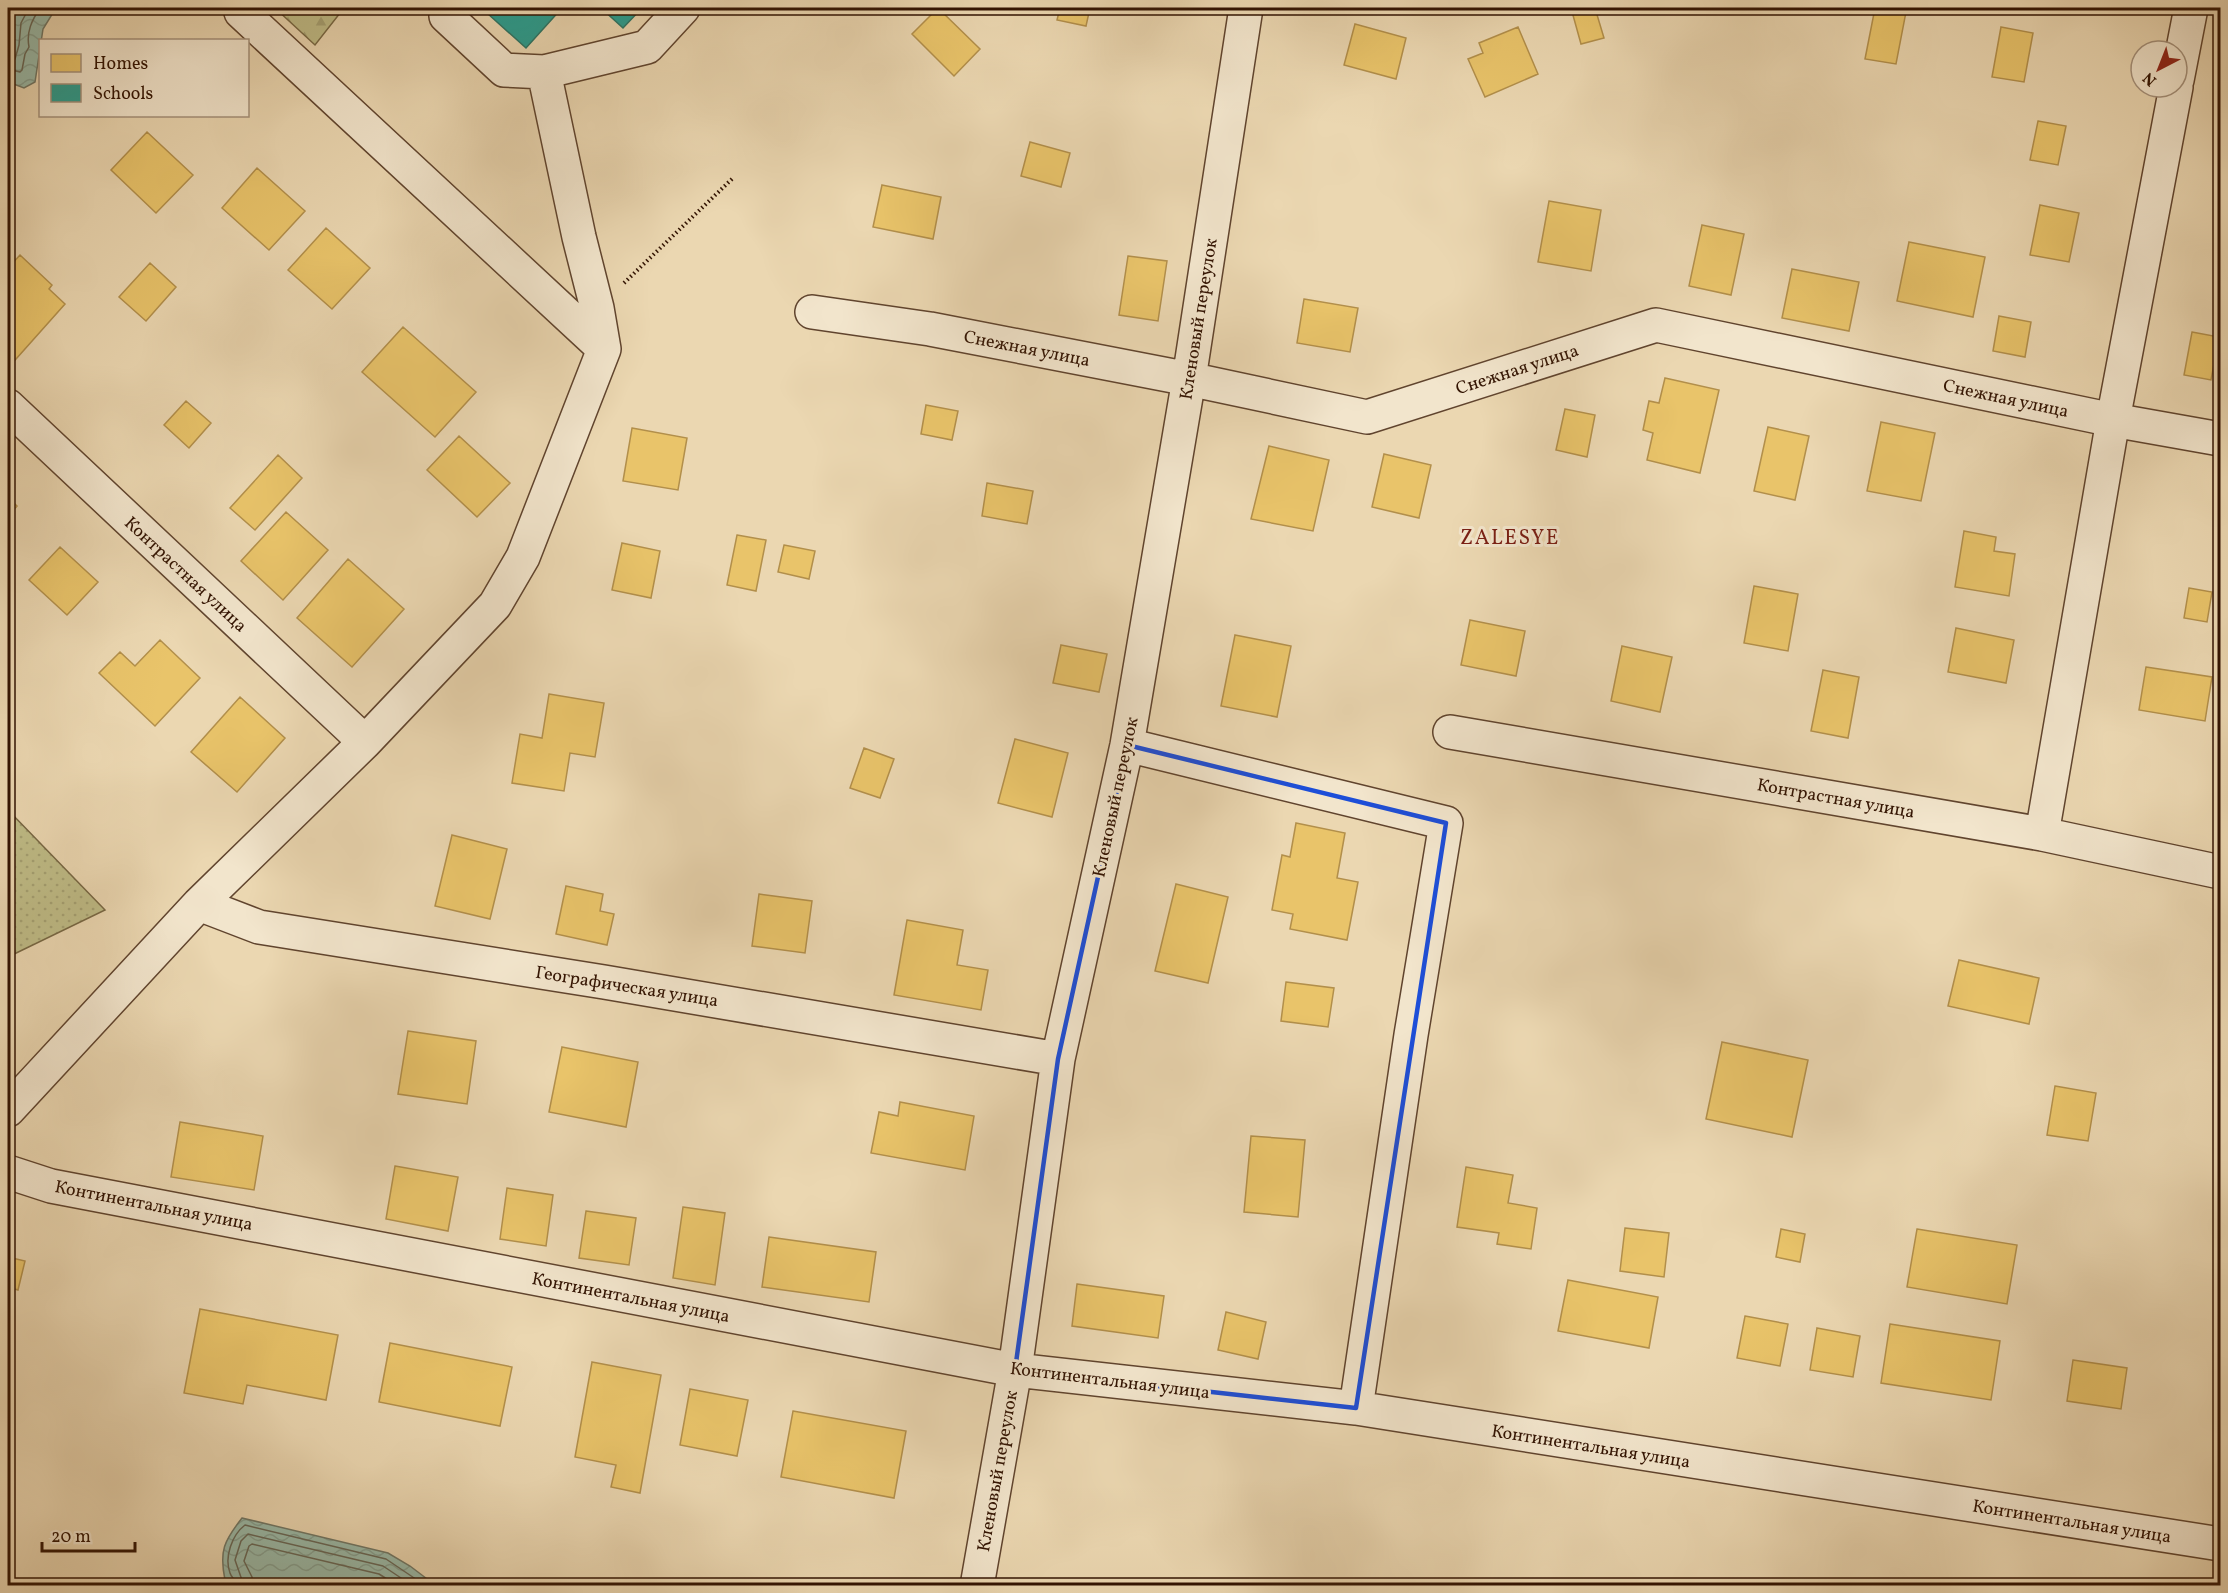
<svg xmlns="http://www.w3.org/2000/svg" width="2228" height="1593" viewBox="0 0 2228 1593" font-family="Vollkorn,serif">
  <defs>
    <pattern id="grass-dots" width="8" height="8" patternUnits="userSpaceOnUse" patternTransform="scale(1.5)"><rect width="8" height="8" fill="#bfbc87"/><path d="M2 2h.1M6 6h.1" fill="none" stroke="#a5a173" stroke-width="1.8" stroke-linecap="round"/></pattern>
    <pattern id="forest-firs" width="22" height="20" patternUnits="userSpaceOnUse" patternTransform="scale(1.5)"><rect width="22" height="20" fill="#bfbc87"/><path d="M5 1l3.5 6h-7zM16 11l3.5 6h-7z" fill="#a5a173"/></pattern>
    <pattern id="water-waves" width="16" height="10" patternUnits="userSpaceOnUse" patternTransform="scale(1.5)"><rect width="16" height="10" fill="#99baa9"/><path d="M0 5q4-4 8 0t8 0" fill="none" stroke="#849f90"/></pattern>
  </defs>
  <rect width="100%" height="100%" fill="#ebd7b1"/>
  <filter id="stains"><feTurbulence type="fractalNoise" baseFrequency=".00333" numOctaves="4"/><feColorMatrix values="0 0 0 0 .2 0 0 0 0 .09 0 0 0 0 .02 0 0 0 .5 -.17"/></filter>
  <radialGradient id="worn" r=".72"><stop offset=".6" stop-color="#630" stop-opacity="0"/><stop offset="1" stop-color="#630" stop-opacity=".3"/></radialGradient>
  <!-- grass -->
  <path fill="url(#grass-dots)" stroke="#786844" stroke-width="1.5" d="M 8,810 L 105,910 L 8,957 Z"/>
  <!-- forest -->
  <path fill="url(#forest-firs)" stroke="#786844" stroke-width="1.5" d="M 275,8 L 344,8 L 315,45 Z"/>
  <!-- water -->
  <path fill="url(#water-waves)" stroke="#707766" stroke-width="1.5" d="M 8,8 L 56,8 L 43,29 L 35,82 L 24,88 L 8,82 Z
    M 242,1518 L 388,1553 L 410,1566 L 435,1585 L 235,1585 L 225,1580 C 219,1551 224,1541 242,1518 Z"/>
  <!-- homes -->
  <path fill="#e9c46a" stroke="#b28f4b" stroke-width="1.5" d="M 938,8 L 980,49 L 954,76 L 912,34 Z
    M 1060,8 L 1090,8 L 1086,26 L 1057,20 Z
    M 1571,8 L 1595,8 L 1604,38 L 1581,44 Z
    M 1875,8 L 1906,12 L 1896,64 L 1865,59 Z
    M 1355,24 L 1406,38 L 1396,79 L 1344,65 Z
    M 1518,27 L 1538,74 L 1485,97 L 1468,59 L 1483,53 L 1479,43 Z
    M 2001,27 L 2033,33 L 2024,82 L 1992,77 Z
    M 2038,121 L 2066,126 L 2058,165 L 2030,160 Z
    M 147,132 L 193,175 L 156,213 L 111,170 Z
    M 1030,142 L 1070,153 L 1061,187 L 1021,176 Z
    M 257,168 L 305,211 L 269,250 L 222,208 Z
    M 882,185 L 941,197 L 933,239 L 873,227 Z
    M 1549,201 L 1601,210 L 1591,271 L 1538,262 Z
    M 2040,205 L 2079,213 L 2069,262 L 2030,255 Z
    M 1702,225 L 1744,234 L 1731,295 L 1689,286 Z
    M 326,228 L 370,268 L 332,309 L 288,270 Z
    M 1909,242 L 1985,257 L 1973,317 L 1897,301 Z
    M 20,255 L 52,285 L 49,289 L 65,304 L 8,368 L 8,268 Z
    M 1128,256 L 1167,261 L 1158,321 L 1119,315 Z
    M 150,263 L 176,287 L 146,321 L 119,297 Z
    M 1792,269 L 1859,282 L 1849,331 L 1782,318 Z
    M 1304,299 L 1358,308 L 1350,352 L 1297,343 Z
    M 1999,316 L 2031,322 L 2025,357 L 1993,351 Z
    M 403,327 L 476,392 L 435,437 L 362,372 Z
    M 2192,332 L 2219,337 L 2211,380 L 2184,375 Z
    M 1665,378 L 1719,390 L 1700,473 L 1647,460 L 1653,433 L 1643,430 L 1649,401 L 1659,403 Z
    M 186,401 L 211,423 L 189,448 L 164,425 Z
    M 926,405 L 958,411 L 952,440 L 921,434 Z
    M 1565,409 L 1595,415 L 1587,457 L 1556,450 Z
    M 1881,422 L 1935,433 L 1921,501 L 1867,491 Z
    M 1768,427 L 1809,436 L 1795,500 L 1754,491 Z
    M 632,428 L 687,438 L 678,490 L 623,481 Z
    M 459,436 L 510,483 L 477,517 L 427,470 Z
    M 1269,446 L 1329,460 L 1313,531 L 1251,519 Z
    M 1384,454 L 1431,465 L 1419,518 L 1372,507 Z
    M 278,455 L 302,478 L 255,530 L 230,508 Z
    M 987,483 L 1033,491 L 1027,524 L 982,516 Z
    M 8,497 L 17,506 L 8,517 Z
    M 286,512 L 328,550 L 283,600 L 241,561 Z
    M 1964,531 L 1996,537 L 1994,551 L 2015,554 L 2009,596 L 1955,587 Z
    M 737,535 L 766,540 L 756,591 L 727,585 Z
    M 622,543 L 660,551 L 651,598 L 612,590 Z
    M 784,545 L 815,551 L 809,579 L 778,572 Z
    M 60,547 L 98,582 L 67,615 L 29,580 Z
    M 348,559 L 404,609 L 352,667 L 297,618 Z
    M 1754,586 L 1798,594 L 1788,651 L 1744,643 Z
    M 2189,588 L 2212,592 L 2207,622 L 2184,618 Z
    M 1470,620 L 1525,631 L 1516,676 L 1461,665 Z
    M 1956,628 L 2014,640 L 2006,683 L 1948,672 Z
    M 1235,635 L 1291,646 L 1277,717 L 1221,706 Z
    M 160,640 L 200,678 L 155,726 L 99,673 L 120,652 L 135,666 Z
    M 1061,645 L 1107,654 L 1099,692 L 1053,683 Z
    M 1622,646 L 1672,657 L 1660,712 L 1611,701 Z
    M 2146,667 L 2212,677 L 2205,721 L 2139,710 Z
    M 1823,670 L 1859,677 L 1848,738 L 1811,731 Z
    M 549,694 L 604,703 L 595,757 L 570,753 L 564,791 L 512,783 L 520,734 L 542,738 Z
    M 240,697 L 285,738 L 237,792 L 191,752 Z
    M 1015,739 L 1068,753 L 1052,817 L 998,803 Z
    M 864,748 L 894,759 L 880,798 L 850,788 Z
    M 1296,823 L 1345,833 L 1337,878 L 1358,882 L 1347,940 L 1290,929 L 1293,914 L 1272,910 L 1282,855 L 1290,857 Z
    M 452,835 L 507,849 L 490,919 L 435,906 Z
    M 1176,884 L 1228,897 L 1208,983 L 1155,971 Z
    M 566,886 L 603,894 L 600,911 L 614,914 L 607,945 L 556,934 Z
    M 759,894 L 812,901 L 805,953 L 752,946 Z
    M 907,920 L 963,930 L 957,965 L 988,970 L 981,1010 L 894,995 Z
    M 1959,960 L 2039,978 L 2029,1024 L 1948,1006 Z
    M 1286,982 L 1334,988 L 1328,1027 L 1281,1021 Z
    M 408,1031 L 476,1041 L 467,1104 L 398,1094 Z
    M 1722,1042 L 1808,1060 L 1792,1137 L 1706,1119 Z
    M 562,1047 L 638,1062 L 626,1127 L 549,1112 Z
    M 2055,1086 L 2096,1093 L 2088,1141 L 2047,1135 Z
    M 900,1102 L 974,1116 L 965,1170 L 871,1153 L 879,1112 L 898,1116 Z
    M 180,1122 L 263,1136 L 254,1190 L 171,1177 Z
    M 1251,1136 L 1305,1140 L 1298,1217 L 1244,1212 Z
    M 395,1166 L 458,1177 L 448,1231 L 386,1219 Z
    M 1466,1167 L 1513,1175 L 1508,1203 L 1537,1208 L 1531,1249 L 1497,1244 L 1499,1233 L 1457,1227 Z
    M 507,1188 L 553,1195 L 546,1246 L 500,1239 Z
    M 683,1207 L 725,1213 L 715,1285 L 673,1278 Z
    M 586,1211 L 636,1218 L 629,1265 L 579,1258 Z
    M 1625,1228 L 1669,1233 L 1664,1277 L 1620,1271 Z
    M 1781,1229 L 1805,1234 L 1800,1262 L 1776,1257 Z
    M 1917,1229 L 2017,1245 L 2007,1304 L 1907,1287 Z
    M 769,1237 L 876,1252 L 869,1302 L 762,1287 Z
    M 8,1257 L 25,1261 L 18,1290 L 8,1287 Z
    M 1568,1280 L 1658,1297 L 1649,1348 L 1558,1331 Z
    M 1077,1284 L 1164,1296 L 1158,1338 L 1072,1326 Z
    M 200,1309 L 338,1335 L 326,1400 L 247,1385 L 243,1404 L 184,1393 Z
    M 1226,1312 L 1266,1322 L 1258,1359 L 1218,1350 Z
    M 1745,1316 L 1788,1324 L 1780,1366 L 1737,1358 Z
    M 1890,1324 L 2000,1341 L 1991,1400 L 1881,1383 Z
    M 1817,1328 L 1860,1336 L 1853,1377 L 1810,1370 Z
    M 390,1343 L 512,1367 L 500,1426 L 379,1402 Z
    M 2073,1360 L 2127,1368 L 2121,1409 L 2067,1401 Z
    M 592,1362 L 661,1375 L 640,1493 L 611,1487 L 616,1465 L 575,1457 Z
    M 690,1389 L 748,1400 L 737,1456 L 680,1445 Z
    M 793,1411 L 906,1431 L 894,1498 L 781,1477 Z"/>
  <!-- schools -->
  <path fill="#2a9d8f" stroke="#2c7465" stroke-width="1.5" d="M 492,8 L 562,8 L 526,48 L 487,13 Z
    M 601,8 L 642,8 L 623,28 Z"/>
  <g fill="none" stroke-linecap="round" stroke-linejoin="round">
    <!-- shore -->
    <path stroke="#666656" stroke-width="1.5" d="M 8,60 L 15,59 L 19,45 L 21,23 L 29,8
      M 8,69 L 20,72 L 22,70 L 25,54 L 29,47 C 26,32 32,20 40,8
      M 236,1586 C 236,1579 232,1579 230,1573 C 224,1557 232,1535 245,1525 L 386,1559 L 426,1586
      M 244,1586 L 235,1560 L 241,1541 L 248,1534 L 383,1566 L 413,1586
      M 253,1586 L 252,1577 L 244,1561 L 249,1546 L 252,1544 L 379,1574 L 398,1586"/>
    <defs>
      <path id="minor" d="M 453,8 L 446,16 L 504,70 L 544,72 L 647,47 L 683,8
        M 241,12 L 604,349
        M 2177,80 L 2191,8
        M 812,312 L 930,329 L 1189,379 L 1367,417 L 1656,325 L 2113,420 L 2220,439
        M 8,406 L 365,742
        M 1450,732 L 2042,834 L 2220,872
        M 1127,745 L 1446,823 L 1411,1035 L 1356,1408
        M 2042,834 L 2113,420 L 2176,87
        M 199,904 L 259,927 L 604,982 L 1058,1059
        M 8,1110 L 199,904 L 365,742 L 495,605 L 523,557 L 604,349 L 597,308 L 579,237 L 544,72
        M 8,1172 L 51,1186 L 1015,1370 L 1356,1408 L 2220,1544
        M 977,1586 L 1015,1370 L 1058,1059 L 1127,745 L 1189,379 L 1246,8"/>
    </defs>
    <!-- minor casing -->
    <use href="#minor" stroke="#60442e" stroke-width="36"/>
    <!-- path -->
    <path stroke="#321302" stroke-width="4" stroke-dasharray="1.5 3" stroke-linecap="butt" d="M 624,283 L 734,177
      M 8,1051 L 14,1057"/>
    <!-- minor -->
    <use href="#minor" stroke="#f2e5cc" stroke-width="33"/>
  </g>
  <!-- marked area -->
  <path fill="none" stroke="#1d4ed8" stroke-width="4.5" stroke-linejoin="round" d="M 1127,745 L 1446,823 L 1356,1408 L 1015,1370 L 1058,1059 Z"/>
  <g text-anchor="middle" stroke-width="6" stroke-linejoin="round" paint-order="stroke">
    <!-- street labels -->
    <g font-size="18" fill="#321302" stroke="#f2e5cc">
      <text transform="translate(1198 319) rotate(-81)" y="6">Кленовый переулок</text>
      <text transform="translate(1027 348) rotate(11)" y="6">Снежная улица</text>
      <text transform="translate(1517 369) rotate(-18)" y="6">Снежная улица</text>
      <text transform="translate(2006 398) rotate(12)" y="6">Снежная улица</text>
      <text transform="translate(186 574) rotate(43)" y="6">Контрастная улица</text>
      <text transform="translate(1115 797) rotate(-78)" y="6">Кленовый переулок</text>
      <text transform="translate(1836 798) rotate(10)" y="6">Контрастная улица</text>
      <text transform="translate(627 986) rotate(9)" y="6">Географическая улица</text>
      <text transform="translate(154 1205) rotate(11)" y="6">Континентальная улица</text>
      <text transform="translate(631 1297) rotate(11)" y="6">Континентальная улица</text>
      <text transform="translate(1110 1380) rotate(7)" y="6">Континентальная улица</text>
      <text transform="translate(1591 1446) rotate(9)" y="6">Континентальная улица</text>
      <text transform="translate(997 1471) rotate(-80)" y="6">Кленовый переулок</text>
      <text transform="translate(2072 1521) rotate(9)" y="6">Континентальная улица</text>
    </g>
    <!-- quarter labels -->
    <g font-size="21" letter-spacing="1.5" fill="#7a1f14" stroke="#f2e5cc">
      <text x="1510" y="544">ZALESYE</text>
    </g>
  </g>
  <!-- margin -->
  <rect width="2228" height="1593" fill="none" stroke="#ebd7b1" stroke-width="30"/>
  <rect x="9" y="9" width="2210" height="1575" fill="none" stroke="#321302" stroke-width="3"/>
  <rect x="15" y="15" width="2198" height="1563" fill="none" stroke="#321302" stroke-width="1.5"/>
  <!-- legend -->
  <rect x="39" y="39" width="210" height="78" fill="#f2e5cc" stroke="#a5917b" stroke-width="1.5"/>
  <rect x="51" y="54" width="30" height="18" fill="#e9c46a" stroke="#a5917b" stroke-width="1.5"/>
  <text x="93" y="69" font-size="18" fill="#321302">Homes</text>
  <rect x="51" y="84" width="30" height="18" fill="#2a9d8f" stroke="#a5917b" stroke-width="1.5"/>
  <text x="93" y="99" font-size="18" fill="#321302">Schools</text>
  <!-- north arrow -->
  <g transform="translate(2159 69) rotate(222)"><circle r="28" fill="#f2e5cc" stroke="#a5917b" stroke-width="1.5"/>
  <path d="M0-4.5L10 22L0 15L-10 22Z" fill="#8f2418"/>
  <text y="-9" font-size="16" font-weight="bold" text-anchor="middle" fill="#321302">N</text>
  </g>
  <!-- scale -->
  <path d="M42 1542v9h93v-9" fill="none" stroke="#321302" stroke-width="3"/>
  <text x="51" y="1542" font-size="18" fill="#321302" stroke="#f2e5cc" stroke-width="4.5" paint-order="stroke">20 m</text>
  <rect width="100%" height="100%" filter="url(#stains)"/>
  <rect width="100%" height="100%" fill="url(#worn)"/>
</svg>
